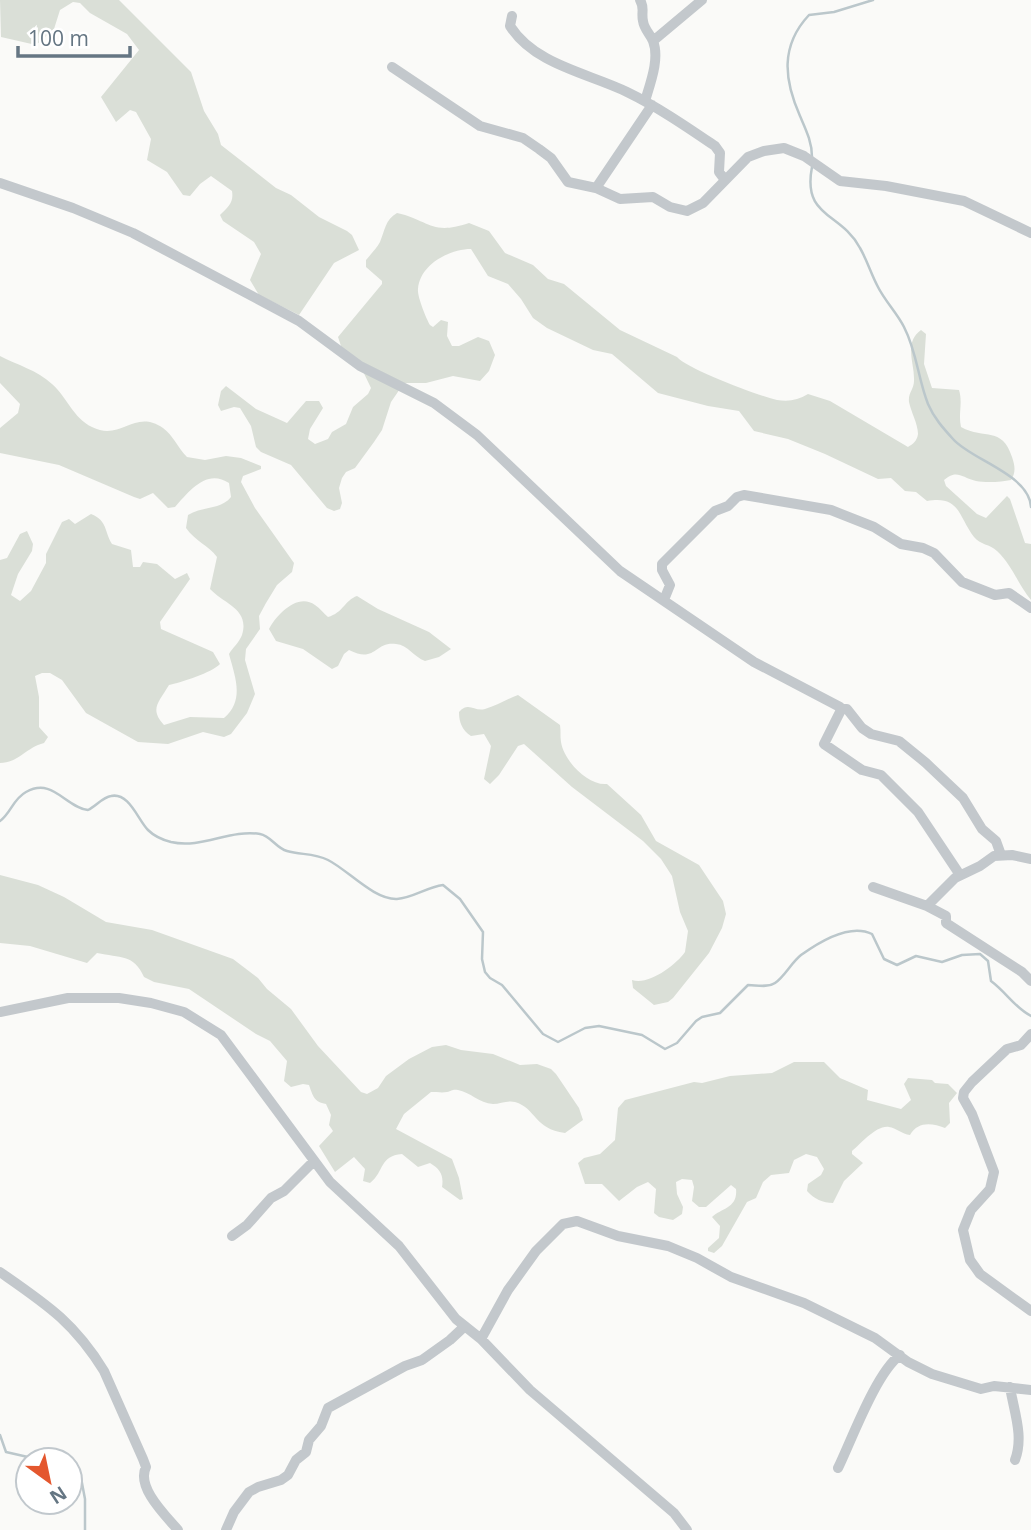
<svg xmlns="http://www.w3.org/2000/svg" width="1031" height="1530" viewBox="0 0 1031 1530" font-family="'Open Sans',sans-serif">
  <rect width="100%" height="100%" fill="#fafaf8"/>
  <!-- green -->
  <path fill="#dadfd7" d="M 0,0 L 119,0 L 191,72 L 204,111 L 218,134 L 221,145 L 276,188 L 291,195 L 319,217 L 347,231 L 352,235 L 359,250 L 334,263 L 299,315 L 259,295 L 250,280 L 261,254 L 254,242 L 223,221 L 220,215 C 228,207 234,203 232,191 L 211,176 L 200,184 L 190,196 L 183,195 L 167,172 L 147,160 L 151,139 L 136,112 L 130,110 L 116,122 L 101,97 L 139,50 L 127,34 L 90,13 L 80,3 L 73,2 L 60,10 L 54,29 L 36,45 L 1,37 Z
    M 397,213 C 429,220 431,236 469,223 L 489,231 L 505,253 L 533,265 L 548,279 L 564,284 L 620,330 L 677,357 C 687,369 759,396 777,400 C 789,402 798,400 808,394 L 830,401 L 908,447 C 913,444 917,441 918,434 C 918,424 911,412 909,402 C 908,393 914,389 914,381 C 915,364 903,343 921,330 L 926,334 L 924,364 L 932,388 L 959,390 C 963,403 958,414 961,427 C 985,440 1002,426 1012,457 C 1015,466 1016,472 1011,480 C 1002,482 986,483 976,481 C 961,477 957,469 944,480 L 946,486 L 977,514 L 986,518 L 1007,496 L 1010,499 L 1025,543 L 1031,544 L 1031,600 C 1018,584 1012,565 997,551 C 990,544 980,545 974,537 C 958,516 960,495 927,501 L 916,492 L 905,491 L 891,478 L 878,479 L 825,454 L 788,439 L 754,431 L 739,411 L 708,406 L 658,393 L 612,354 L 593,350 L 547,328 L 533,318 L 521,299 L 508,284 L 488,276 L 471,249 C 450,249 420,264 418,289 C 417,296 426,318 430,325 L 433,327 L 441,320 L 448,322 L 447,336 L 452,346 L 459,346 L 478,337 L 489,341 L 495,355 L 489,371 L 480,381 L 453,376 L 426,383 L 404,383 L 391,402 L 382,430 L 374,442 L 355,468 L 346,472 L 342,478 L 339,488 L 342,503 L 340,509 L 334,511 L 327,508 L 291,465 L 261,452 L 256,447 L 251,426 L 240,408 L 234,407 L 221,411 L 218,405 L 221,391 L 226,386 L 256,409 L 287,423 L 306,401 L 319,401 L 323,408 L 310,429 L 308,439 L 315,444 L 328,439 L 332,432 L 346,424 L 353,407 L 368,394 L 371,388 L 358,361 L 342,349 L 338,337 L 382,284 L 382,281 L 366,267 L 366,260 C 370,255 377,248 380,242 C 385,230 385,220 397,213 Z
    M 0,356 C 17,365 37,370 52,384 C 67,397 73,418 92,427 C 121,442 134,408 163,428 C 173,435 178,448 187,457 L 205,460 L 226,456 L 241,458 L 261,466 L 261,469 L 243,476 L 241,482 L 255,508 L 294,563 L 292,572 L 277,585 L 266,603 L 259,616 L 260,629 L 246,649 L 245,660 L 255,694 L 247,713 L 231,734 L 224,737 L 203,732 L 168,744 L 138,742 L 86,713 L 62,680 L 50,673 L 42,673 L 35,676 L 39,697 L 39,727 L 48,737 L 44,743 C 27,747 18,763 0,763 L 0,560 L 7,558 L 20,534 L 27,531 L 33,544 L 32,551 L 18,574 L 11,595 L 20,601 L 31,591 L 46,563 L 46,554 L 62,522 L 69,519 L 75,524 L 91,514 C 108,521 104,531 112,544 L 131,550 L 133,567 L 140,567 L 143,562 L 157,564 L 175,579 L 187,573 L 190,579 L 160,622 L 161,629 L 213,652 L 220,664 C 213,672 180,683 169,685 C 159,702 149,709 164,725 L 190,717 L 224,718 C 245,700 235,677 229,654 C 233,647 239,643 242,635 C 250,609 224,604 210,589 L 217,557 C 208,545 195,541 186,528 L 188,515 C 202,506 221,510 231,497 L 229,483 C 207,468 189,491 175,507 L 168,508 L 153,493 L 140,499 L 134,497 L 59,465 L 0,453 L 0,428 L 18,413 L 20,404 L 0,383 Z
    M 357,596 L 378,609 L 429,632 L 451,649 L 439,657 L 425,661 C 414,657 408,645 396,644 C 374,641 376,664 349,650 L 344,654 L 338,666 L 332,669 L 303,649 L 276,641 L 269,629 C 276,615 298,592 315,605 C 320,608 324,614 328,617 C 343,613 345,600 357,596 Z
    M 518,695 L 560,725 C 561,731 560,736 561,742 C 564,761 588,786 607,784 L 641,815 L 656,841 L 699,865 L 723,901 L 726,914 L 722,928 L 709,953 L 673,998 L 668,1002 L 654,1005 L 633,988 L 632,980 C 648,986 676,965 685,952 L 688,931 L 680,912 L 672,876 L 661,859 L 643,841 L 572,787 L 524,744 L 518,746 L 499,775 L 490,784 L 484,779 L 491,746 L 484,734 L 471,736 C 462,730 459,722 459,712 C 469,701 474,712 485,709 C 496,706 507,699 518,695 Z
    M 0,875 L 38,885 L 64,897 L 106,922 L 152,930 L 233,959 L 258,978 L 267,989 L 291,1009 L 318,1046 L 361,1092 L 367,1094 L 378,1088 L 386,1076 L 409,1059 L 432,1047 L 446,1045 L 461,1050 L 493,1054 L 520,1065 L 537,1064 L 551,1069 L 556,1074 L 579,1108 L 583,1120 L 565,1133 C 534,1129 536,1108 515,1102 C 508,1100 500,1104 493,1104 C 479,1103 470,1092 458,1090 C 452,1089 452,1091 447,1092 C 442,1093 437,1092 431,1092 L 404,1114 L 396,1129 L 452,1159 L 459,1178 L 463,1199 L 460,1200 L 442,1187 C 444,1175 440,1169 430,1163 L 418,1167 L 402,1154 C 379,1156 385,1171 370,1183 L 363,1181 L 365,1169 L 354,1157 L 335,1172 L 319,1146 L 333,1131 L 329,1125 L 331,1115 L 326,1104 C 314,1102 313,1096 309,1085 L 303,1084 L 291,1087 L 284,1081 L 287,1061 L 270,1041 L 256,1034 L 189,989 L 154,982 L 144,977 C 134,954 120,958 97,953 L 87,963 L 30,946 L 0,943 Z
    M 794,1062 L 824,1062 L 840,1078 L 868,1090 L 867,1100 L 901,1109 L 911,1100 L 904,1084 L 908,1078 L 932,1080 L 935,1083 L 948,1084 L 957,1093 L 949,1103 L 950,1123 L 945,1128 C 932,1123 918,1121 910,1135 C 902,1134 896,1128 889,1127 C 876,1125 861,1144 852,1151 L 852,1154 L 863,1163 L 844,1181 L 833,1203 C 823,1203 814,1199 807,1191 L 808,1184 L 821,1175 L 824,1169 L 817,1157 L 806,1154 L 794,1160 L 789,1173 L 771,1175 L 763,1182 L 756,1198 L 747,1202 L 722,1246 L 714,1253 L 708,1251 L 708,1248 L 719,1238 L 720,1226 L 712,1217 C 722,1208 738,1208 736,1189 L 731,1185 L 706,1207 L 699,1207 L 692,1201 L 694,1187 L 692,1180 L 682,1179 L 676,1182 L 677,1194 L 683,1207 L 682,1214 L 673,1220 L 659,1217 L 654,1213 L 656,1189 L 648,1182 L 637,1187 L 619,1201 L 602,1184 L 585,1184 L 578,1163 L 584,1158 L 600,1154 L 615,1140 L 618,1108 L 625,1100 L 694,1082 L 702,1083 L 730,1076 L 772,1073 Z"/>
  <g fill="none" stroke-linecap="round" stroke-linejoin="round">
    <!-- stream -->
    <path stroke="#bbc7cb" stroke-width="2.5" d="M 812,157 C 812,142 806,130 800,116 C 784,80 780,46 809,15 L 834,12 L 873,0
      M 812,167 C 802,218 841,212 860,248 C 867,260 871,274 878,287 C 885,301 897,313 904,327 C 917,352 918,379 928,404 C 934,418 943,428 953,439 C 971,460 1029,474 1031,507
      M 0,821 C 11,813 13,799 26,792 C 53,777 65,807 88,810 C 96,806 103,797 111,796 C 129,792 138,820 148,830 C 154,836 163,840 171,842 C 202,849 230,829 260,834 C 271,836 276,848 287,851 C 301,855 314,853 328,860 C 348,870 374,900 397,899 C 413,898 427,887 443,885 L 460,899 L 483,932 L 482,959 L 485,972 L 490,978 L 502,985 L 543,1034 L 558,1042 L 585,1028 L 599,1026 L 642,1035 L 665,1049 L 677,1043 L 696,1021 L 702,1017 L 720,1013 L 748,985 C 756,985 768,988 775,983 C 785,976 791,963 801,955 C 819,942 850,923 872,934 L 884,959 L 897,965 L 916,956 L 942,962 L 962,955 L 980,954 L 988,961 L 991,981 C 1007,993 1014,1007 1031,1016
      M 0,1435 L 6,1452 L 41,1460
      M 70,1472 L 81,1478 L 85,1499 L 85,1530"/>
    <!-- minor -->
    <path stroke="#c3c8cc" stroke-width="10" d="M 640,0 C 645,8 641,12 643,21 C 644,29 650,34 653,41 C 660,59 650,84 645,101
      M 512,16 L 510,26 C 535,65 588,73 627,92 C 658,107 687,127 715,146 L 720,153 L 719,172 L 725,180
      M 653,41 L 702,0
      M 392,67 L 480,126 L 523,138 L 539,149 L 551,158 L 568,182 L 596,188 L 620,199 L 653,197 L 670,207 L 687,211 L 703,203 L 748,157 L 764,151 L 784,148 L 804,156 L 840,181 L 886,186 L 964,201 L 1031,233
      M 0,183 L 73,208 L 133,233 L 299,321 L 360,366 L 434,403 L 477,435 L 620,571 L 754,662 L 840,707 L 841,710 L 824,744 L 862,770 L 881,775 L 918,812 L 960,875
      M 596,188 L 652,105
      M 664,600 L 670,585 L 662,570 L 662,564 L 715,511 L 728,506 L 737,497 L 744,495 L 831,510 L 874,527 L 901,544 L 923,548 L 934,553 L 962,582 L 995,595 L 1009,593 L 1031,608
      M 841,709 L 847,709 L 862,728 L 871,734 L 899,741 L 926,763 L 963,798 L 982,829 L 996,841 L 1001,855
      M 873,887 L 927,906 L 946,916 L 946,923 L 1022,972 L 1031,981
      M 927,906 L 955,878 L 980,866 L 994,856 L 1012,855 L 1031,859
      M 0,1012 L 68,998 L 119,998 L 151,1003 L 184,1012 L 221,1035 L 330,1182 L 399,1246 L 456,1319 L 481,1339 L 530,1390 L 674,1513 L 687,1530
      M 1031,1034 L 1021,1045 L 1007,1049 L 972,1082 L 964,1092 L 963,1098 L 972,1114 L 994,1172 L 990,1189 L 971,1210 L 963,1230 L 970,1260 L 980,1274 L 1031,1311
      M 232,1236 L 247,1225 L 271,1198 L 284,1191 L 314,1161
      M 0,1272 C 46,1304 74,1322 104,1371 L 143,1459 L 146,1467 C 136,1487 165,1515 178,1530
      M 481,1339 L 508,1290 L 536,1251 L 563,1224 L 577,1221 L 618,1236 L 668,1246 L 697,1258 L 731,1277 L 804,1303 L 875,1338 L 908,1362 L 932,1374 L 981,1389 L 994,1386 L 1031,1390
      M 1010,1387 C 1014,1412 1024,1436 1015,1460
      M 838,1468 C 852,1439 876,1373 900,1355
      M 226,1530 L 234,1512 L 249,1492 L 258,1487 L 281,1480 L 288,1475 L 296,1460 L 306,1452 L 309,1440 L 321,1426 L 328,1408 L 405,1366 L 422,1360 L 450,1340 L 465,1326"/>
  </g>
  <!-- north arrow -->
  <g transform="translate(49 1481) rotate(147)"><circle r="33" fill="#ffffff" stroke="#c1c8cd" stroke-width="2"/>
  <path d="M0-5L12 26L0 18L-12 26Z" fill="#e4572e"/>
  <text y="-10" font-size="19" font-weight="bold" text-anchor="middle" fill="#657683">N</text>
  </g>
  <!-- scale -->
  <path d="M18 46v10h112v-10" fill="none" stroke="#657683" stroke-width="3.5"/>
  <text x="28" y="46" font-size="21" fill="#657683" stroke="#ffffff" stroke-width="5" paint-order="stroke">100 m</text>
</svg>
